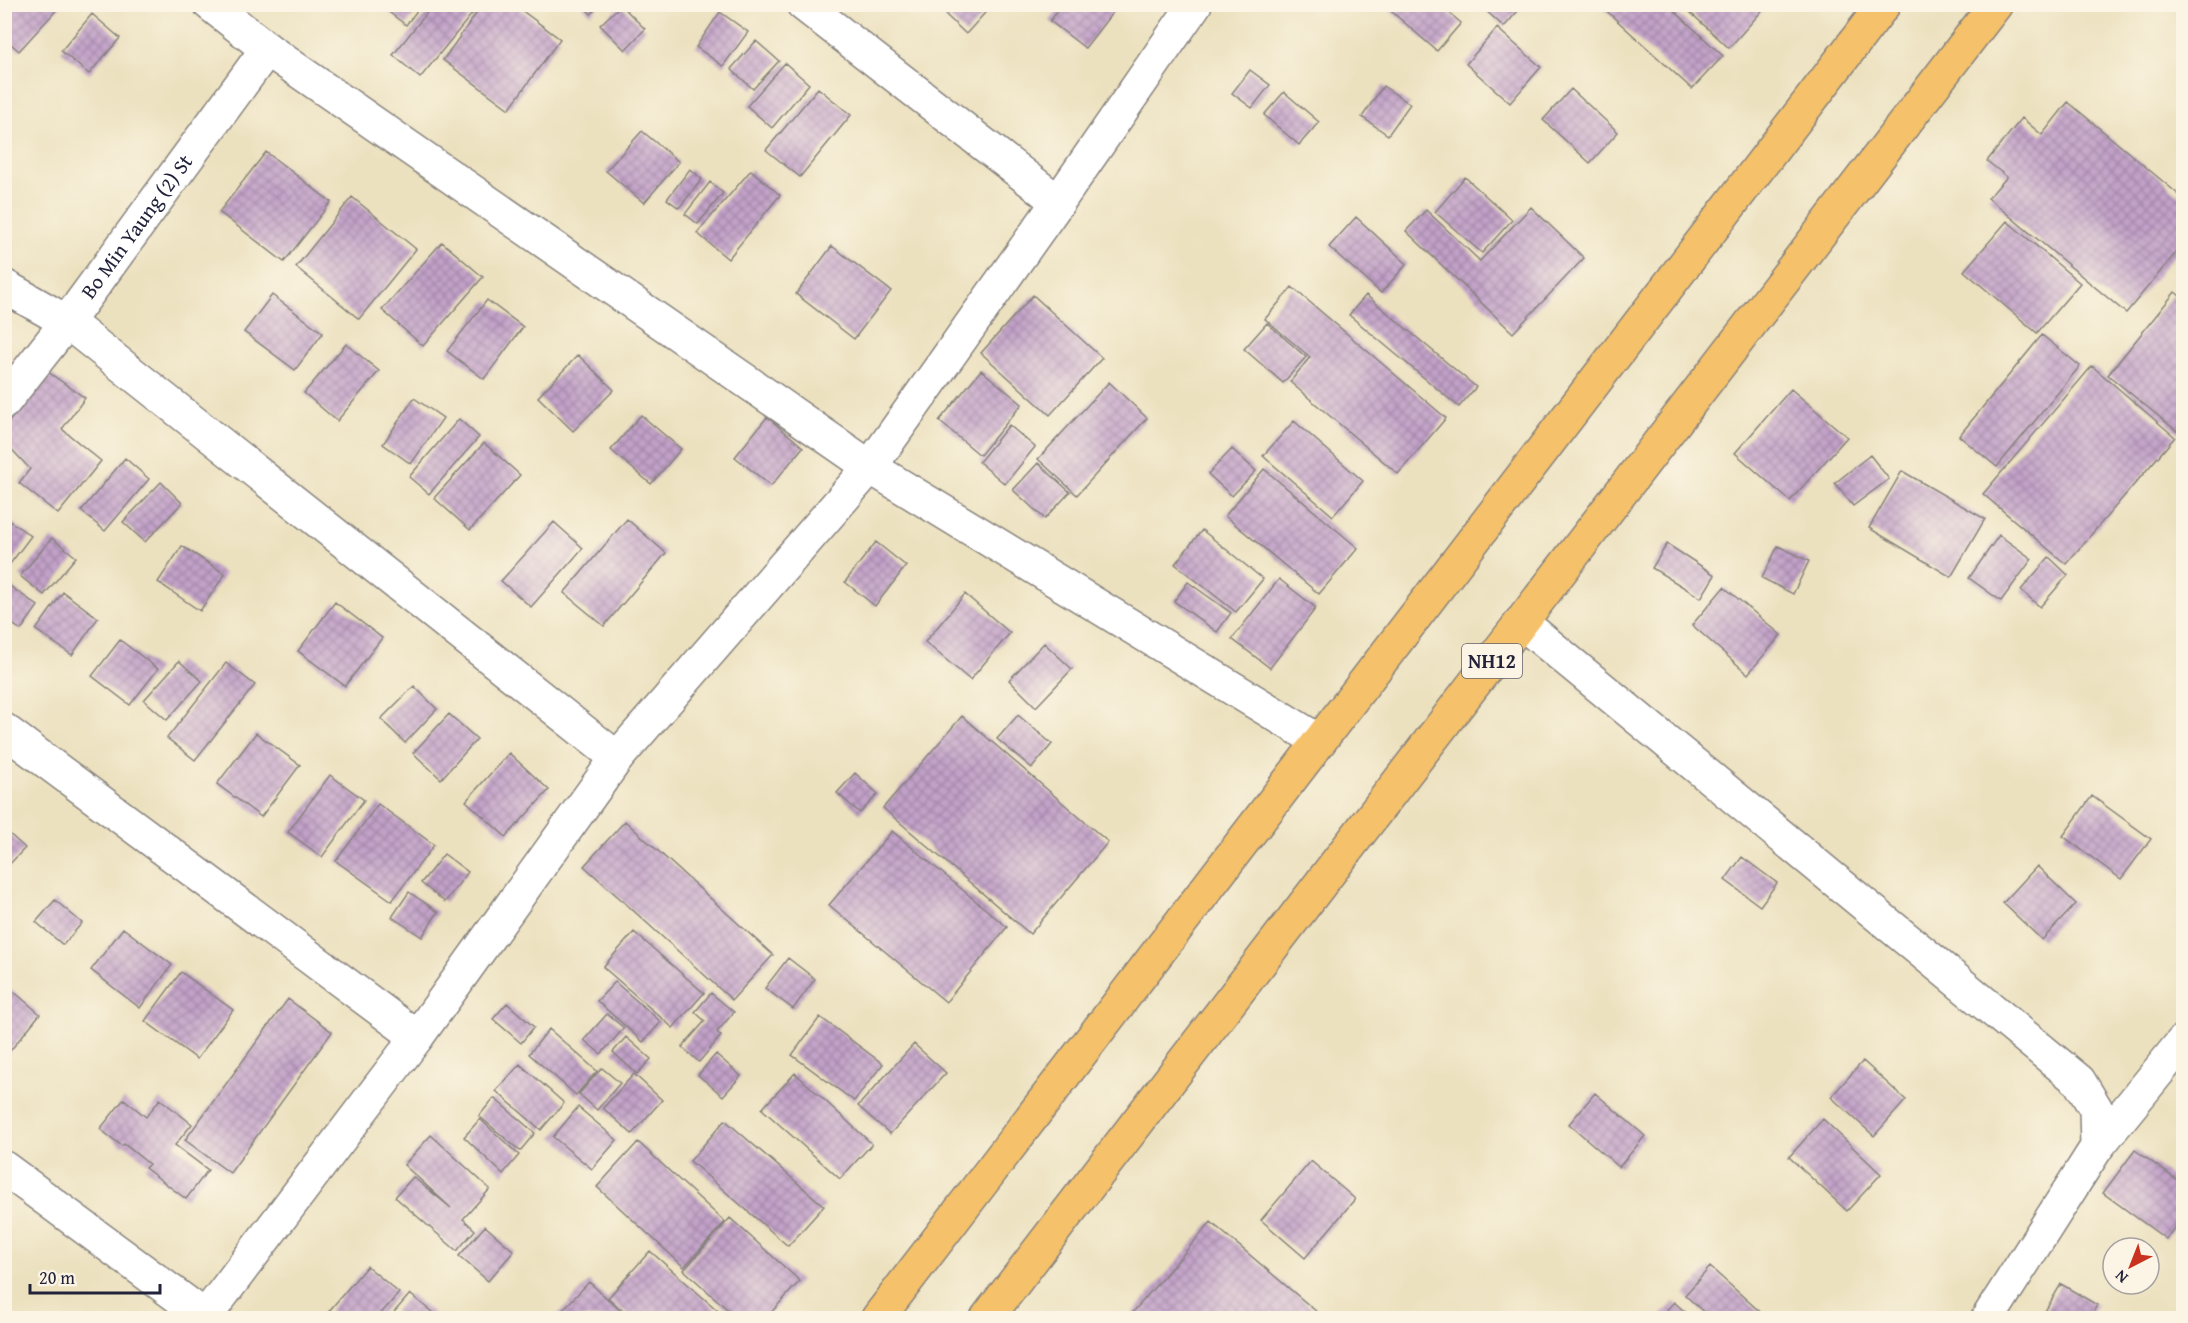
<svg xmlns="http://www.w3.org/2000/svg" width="2188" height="1323" viewBox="0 0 2188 1323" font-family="'Gentium Book Plus',serif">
  <defs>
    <pattern id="building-cross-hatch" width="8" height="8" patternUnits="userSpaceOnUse" patternTransform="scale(1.5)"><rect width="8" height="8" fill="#c3a2c9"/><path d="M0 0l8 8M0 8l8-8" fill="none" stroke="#9e84a4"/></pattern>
  </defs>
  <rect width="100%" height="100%" fill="#fcf5e5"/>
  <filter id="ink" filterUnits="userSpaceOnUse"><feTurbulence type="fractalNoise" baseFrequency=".0167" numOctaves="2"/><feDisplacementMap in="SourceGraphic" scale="12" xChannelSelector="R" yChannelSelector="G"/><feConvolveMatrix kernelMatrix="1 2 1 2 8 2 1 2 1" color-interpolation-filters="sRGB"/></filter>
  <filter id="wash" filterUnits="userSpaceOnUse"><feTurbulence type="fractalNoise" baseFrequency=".008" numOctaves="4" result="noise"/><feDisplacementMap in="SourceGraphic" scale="24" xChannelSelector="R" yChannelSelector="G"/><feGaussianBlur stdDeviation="1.35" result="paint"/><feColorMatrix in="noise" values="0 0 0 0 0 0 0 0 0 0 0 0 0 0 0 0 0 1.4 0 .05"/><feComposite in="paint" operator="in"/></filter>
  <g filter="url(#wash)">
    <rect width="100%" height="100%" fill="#ece1bf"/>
    <g id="blocks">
      <!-- building -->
      <path fill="url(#building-cross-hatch)" d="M 4,4 L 62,4 L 19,51 L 4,38 Z
        M 378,4 L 422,4 L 406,25 Z
        M 434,4 L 480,4 L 420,78 L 393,55 Z
        M 483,4 L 513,4 L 560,39 L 509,109 L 443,60 Z
        M 581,4 L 600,4 L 591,14 Z
        M 956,4 L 993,4 L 966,34 L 946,15 Z
        M 1062,4 L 1119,4 L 1085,48 L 1050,21 Z
        M 1383,4 L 1439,4 L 1461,23 L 1437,51 Z
        M 1482,4 L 1524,4 L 1504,27 L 1481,6 Z
        M 1599,4 L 1667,4 L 1723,56 L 1692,89 Z
        M 1681,4 L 1768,4 L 1729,48 Z
        M 621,5 L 645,29 L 625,50 L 600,25 Z
        M 720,12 L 748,32 L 723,66 L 696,47 Z
        M 92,14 L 120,38 L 89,74 L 61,51 Z
        M 1497,28 L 1541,67 L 1510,103 L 1466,64 Z
        M 756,41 L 779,61 L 753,89 L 731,69 Z
        M 785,63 L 809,84 L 772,128 L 747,106 Z
        M 1250,70 L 1270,85 L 1252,108 L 1232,93 Z
        M 1383,86 L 1410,104 L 1388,135 L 1362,117 Z
        M 818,88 L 851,115 L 800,177 L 766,150 Z
        M 1571,89 L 1618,132 L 1590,163 L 1543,120 Z
        M 1284,92 L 1319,122 L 1299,145 L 1264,115 Z
        M 2068,102 L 2184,199 L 2184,243 L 2126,313 L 1988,198 L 2007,177 L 1987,161 L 2022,118 L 2042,135 Z
        M 642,131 L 679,162 L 644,203 L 606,171 Z
        M 266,152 L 331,202 L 284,262 L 219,212 Z
        M 690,169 L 702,179 L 679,208 L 667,199 Z
        M 751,170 L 780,195 L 728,259 L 697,233 Z
        M 1465,177 L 1512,220 L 1482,253 L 1435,212 Z
        M 710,182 L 723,193 L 698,224 L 685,214 Z
        M 352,197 L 416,249 L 359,319 L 296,267 Z
        M 1531,207 L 1584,258 L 1513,333 L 1406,231 L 1426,210 L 1480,261 Z
        M 1356,217 L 1407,264 L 1381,293 L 1329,247 Z
        M 2007,221 L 2080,283 L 2037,333 L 1964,271 Z
        M 442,242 L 483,277 L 423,346 L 382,310 Z
        M 832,246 L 891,291 L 854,339 L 796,294 Z
        M 1292,287 L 1446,418 L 1398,474 L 1290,382 L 1310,357 L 1265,319 Z
        M 2175,292 L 2184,299 L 2184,437 L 2108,375 Z
        M 272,295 L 323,333 L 295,370 L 244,332 Z
        M 1033,295 L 1102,358 L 1050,415 L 981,353 Z
        M 1366,295 L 1476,387 L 1459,407 L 1349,315 Z
        M 487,300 L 523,327 L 484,379 L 447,351 Z
        M 1267,323 L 1306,357 L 1283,383 L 1244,349 Z
        M 2042,335 L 2080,366 L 1997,467 L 1959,436 Z
        M 346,344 L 379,371 L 337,421 L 304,393 Z
        M 578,355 L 614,390 L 573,431 L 538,397 Z
        M 2092,366 L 2175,437 L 2066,564 L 1983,494 Z
        M 981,370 L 1022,404 L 980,455 L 939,421 Z
        M 48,372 L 85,398 L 62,429 L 101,461 L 58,514 L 19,483 L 30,469 L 4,441 L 4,428 Z
        M 1109,382 L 1147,418 L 1077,495 L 1038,459 Z
        M 1791,389 L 1847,437 L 1790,501 L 1735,453 Z
        M 414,398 L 443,418 L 411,464 L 383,444 Z
        M 641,415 L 681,449 L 651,484 L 611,450 Z
        M 767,417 L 803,447 L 771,486 L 735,457 Z
        M 459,419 L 479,437 L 429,494 L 409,477 Z
        M 1294,421 L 1363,481 L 1333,516 L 1263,456 Z
        M 1009,425 L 1035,447 L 1005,484 L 979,462 Z
        M 484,443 L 520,475 L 470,530 L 434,498 Z
        M 1232,449 L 1256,471 L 1232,496 L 1208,474 Z
        M 1870,455 L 1889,479 L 1853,506 L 1835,483 Z
        M 125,458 L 149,479 L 105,531 L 81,511 Z
        M 1038,463 L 1070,492 L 1045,519 L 1013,490 Z
        M 1264,469 L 1358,548 L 1319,594 L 1225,516 Z
        M 1902,471 L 1985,519 L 1951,577 L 1869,528 Z
        M 161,482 L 182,503 L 145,542 L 123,522 Z
        M 4,517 L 31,536 L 4,572 Z
        M 627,519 L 666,553 L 604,626 L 564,593 Z
        M 554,522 L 583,548 L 531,607 L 501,581 Z
        M 1202,530 L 1263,579 L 1236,612 L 1175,564 Z
        M 1999,535 L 2032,559 L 2001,601 L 1969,578 Z
        M 52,538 L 76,557 L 44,595 L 20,576 Z
        M 876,542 L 906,566 L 875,606 L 845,582 Z
        M 1667,544 L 1715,575 L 1701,598 L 1652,568 Z
        M 182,546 L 225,574 L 200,611 L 158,582 Z
        M 1778,546 L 1809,561 L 1793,594 L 1762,578 Z
        M 2049,557 L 2068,575 L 2040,607 L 2021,590 Z
        M 1279,579 L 1316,608 L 1270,668 L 1232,639 Z
        M 1188,582 L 1231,613 L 1217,632 L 1174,601 Z
        M 7,584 L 38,606 L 21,630 L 4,618 L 4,588 Z
        M 1724,587 L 1781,635 L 1748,674 L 1692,625 Z
        M 63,592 L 98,618 L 72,655 L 36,630 Z
        M 965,594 L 1010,633 L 970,680 L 925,642 Z
        M 335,602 L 382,638 L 345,686 L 298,651 Z
        M 120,640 L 158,669 L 130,705 L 92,676 Z
        M 1044,643 L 1072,669 L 1036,707 L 1009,680 Z
        M 179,661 L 202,681 L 167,720 L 144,700 Z
        M 226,663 L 255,685 L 195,760 L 167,738 Z
        M 414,686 L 437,709 L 405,743 L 381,719 Z
        M 449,714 L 477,739 L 441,779 L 413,753 Z
        M 1018,715 L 1052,744 L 1032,768 L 997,739 Z
        M 962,716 L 1108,842 L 1030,934 L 883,808 Z
        M 256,733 L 300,765 L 261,817 L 217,784 Z
        M 509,753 L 549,790 L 506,837 L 466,801 Z
        M 855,773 L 878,794 L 860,813 L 837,793 Z
        M 330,775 L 364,800 L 322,857 L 288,832 Z
        M 2092,796 L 2151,839 L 2121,879 L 2063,836 Z
        M 378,804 L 434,845 L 392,901 L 336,861 Z
        M 625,821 L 773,955 L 732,1000 L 584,866 Z
        M 4,829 L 25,848 L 4,870 Z
        M 892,831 L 1007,927 L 946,1002 L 829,905 Z
        M 444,854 L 468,872 L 445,902 L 421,883 Z
        M 1742,857 L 1777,883 L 1760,906 L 1725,880 Z
        M 2037,866 L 2076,904 L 2042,940 L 2003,903 Z
        M 409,892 L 438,912 L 422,937 L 392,917 Z
        M 55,900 L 82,923 L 63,945 L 36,922 Z
        M 123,928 L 172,965 L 140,1008 L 91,970 Z
        M 634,932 L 704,993 L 673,1028 L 603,967 Z
        M 788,958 L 815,979 L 793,1009 L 765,988 Z
        M 181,972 L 233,1010 L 197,1059 L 145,1021 Z
        M 615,982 L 661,1022 L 643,1042 L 597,1001 Z
        M 12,990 L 40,1014 L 6,1056 L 4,1054 L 4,1000 Z
        M 711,993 L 734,1012 L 717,1032 L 721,1036 L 699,1062 L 682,1047 L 705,1021 L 695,1012 Z
        M 288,999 L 332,1032 L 230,1173 L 185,1140 Z
        M 507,1003 L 534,1027 L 521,1043 L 493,1019 Z
        M 607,1014 L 624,1028 L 601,1054 L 584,1040 Z
        M 820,1017 L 883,1064 L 854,1101 L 792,1055 Z
        M 549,1029 L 597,1071 L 576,1095 L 529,1054 Z
        M 626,1037 L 651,1059 L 637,1074 L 613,1052 Z
        M 914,1044 L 946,1073 L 890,1134 L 858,1106 Z
        M 716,1054 L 741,1076 L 723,1096 L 698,1075 Z
        M 1863,1061 L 1906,1100 L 1874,1136 L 1831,1097 Z
        M 520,1064 L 564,1103 L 541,1130 L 496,1091 Z
        M 602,1068 L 620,1083 L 597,1110 L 579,1094 Z
        M 795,1073 L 872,1144 L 840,1179 L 762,1109 Z
        M 634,1074 L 662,1100 L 632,1134 L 603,1108 Z
        M 1595,1093 L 1645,1136 L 1619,1167 L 1569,1124 Z
        M 494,1098 L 535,1133 L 520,1151 L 479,1116 Z
        M 124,1099 L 146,1117 L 160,1099 L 192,1124 L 175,1145 L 208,1170 L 186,1199 L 145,1168 L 149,1164 L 124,1144 L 122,1146 L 100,1129 Z
        M 578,1107 L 617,1140 L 592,1169 L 553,1137 Z
        M 480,1119 L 519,1155 L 503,1174 L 464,1137 Z
        M 1823,1119 L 1881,1174 L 1847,1211 L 1789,1157 Z
        M 725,1120 L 824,1206 L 788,1246 L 690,1161 Z
        M 431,1135 L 490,1189 L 463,1219 L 475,1230 L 457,1251 L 395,1197 L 413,1177 L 451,1208 L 404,1165 Z
        M 638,1142 L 725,1222 L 684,1267 L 597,1187 Z
        M 2135,1150 L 2184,1185 L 2184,1215 L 2166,1239 L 2103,1193 Z
        M 1311,1161 L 1355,1199 L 1305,1258 L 1261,1220 Z
        M 730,1218 L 800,1281 L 766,1318 L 737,1318 L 684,1270 Z
        M 1211,1222 L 1324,1318 L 1128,1318 Z
        M 485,1226 L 514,1251 L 488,1281 L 459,1256 Z
        M 650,1251 L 724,1316 L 722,1318 L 632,1318 L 608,1298 Z
        M 367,1266 L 399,1293 L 377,1318 L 337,1318 L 329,1311 Z
        M 1710,1267 L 1767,1318 L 1710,1318 L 1685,1295 Z
        M 589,1282 L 598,1290 L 628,1318 L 555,1318 Z
        M 2061,1284 L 2097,1305 L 2090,1318 L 2041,1318 Z
        M 410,1294 L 439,1318 L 389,1318 Z
        M 1674,1302 L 1692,1318 L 1659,1318 Z"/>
    </g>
  </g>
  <g filter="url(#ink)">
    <use href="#blocks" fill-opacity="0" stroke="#87827d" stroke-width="1.5"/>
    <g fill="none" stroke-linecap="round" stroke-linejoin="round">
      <defs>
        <g id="street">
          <path d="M 210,4 L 267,49 L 870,467 L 1319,741"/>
          <path d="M 803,4 L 1058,202"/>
          <path d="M 4,286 L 67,322 L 617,758"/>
          <path id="s1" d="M 4,402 L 67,322 L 267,49"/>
          <path d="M 1521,622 L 2079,1081 L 2096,1109 L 2097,1147 L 1988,1318"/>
          <path d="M 4,730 L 417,1037"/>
          <path d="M 2097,1147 L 2184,1040"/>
          <path d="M 4,1168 L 207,1318"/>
          <path d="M 205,1317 L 417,1037 L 617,758 L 870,467 L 1058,202 L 1195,4"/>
        </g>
        <path id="highway" d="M 878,1318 L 1884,4
          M 987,1318 L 1996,4"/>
      </defs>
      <!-- street casing -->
      <use href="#street" stroke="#87827d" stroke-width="36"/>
      <!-- highway casing -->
      <use href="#highway" stroke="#87827d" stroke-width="36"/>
      <!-- street -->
      <use href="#street" stroke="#fff" stroke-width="33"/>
      <!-- highway -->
      <use href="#highway" stroke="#f5c16b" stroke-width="33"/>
    </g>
  </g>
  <g text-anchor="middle" stroke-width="6" stroke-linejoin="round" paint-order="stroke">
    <!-- shield labels -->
    <rect fill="#fcf5e5" stroke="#63616e" stroke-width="1.5" x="1462" y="644" width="60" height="34" rx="4.5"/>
    <g font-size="20" font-weight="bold" fill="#22223b">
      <text x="1492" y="668">NH12</text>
    </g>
    <!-- street labels -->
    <g font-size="21" fill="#22223b" stroke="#fcf5e5">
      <text dy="7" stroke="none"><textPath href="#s1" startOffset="220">Bo Min Yaung (2) St</textPath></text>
    </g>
  </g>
  <!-- margin -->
  <rect width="2188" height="1323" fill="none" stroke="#fcf5e5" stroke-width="24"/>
  <!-- north arrow -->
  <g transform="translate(2131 1266) rotate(222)"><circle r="28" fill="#fcf5e5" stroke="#a5a1a1" stroke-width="1.5"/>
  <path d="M0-4.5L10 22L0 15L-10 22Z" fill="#c8321e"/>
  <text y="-9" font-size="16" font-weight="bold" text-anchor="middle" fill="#22223b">N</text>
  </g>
  <!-- scale -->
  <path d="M30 1284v9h130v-9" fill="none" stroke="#22223b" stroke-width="3"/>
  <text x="39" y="1284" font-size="18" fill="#22223b" stroke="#fcf5e5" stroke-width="4.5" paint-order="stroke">20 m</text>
</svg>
